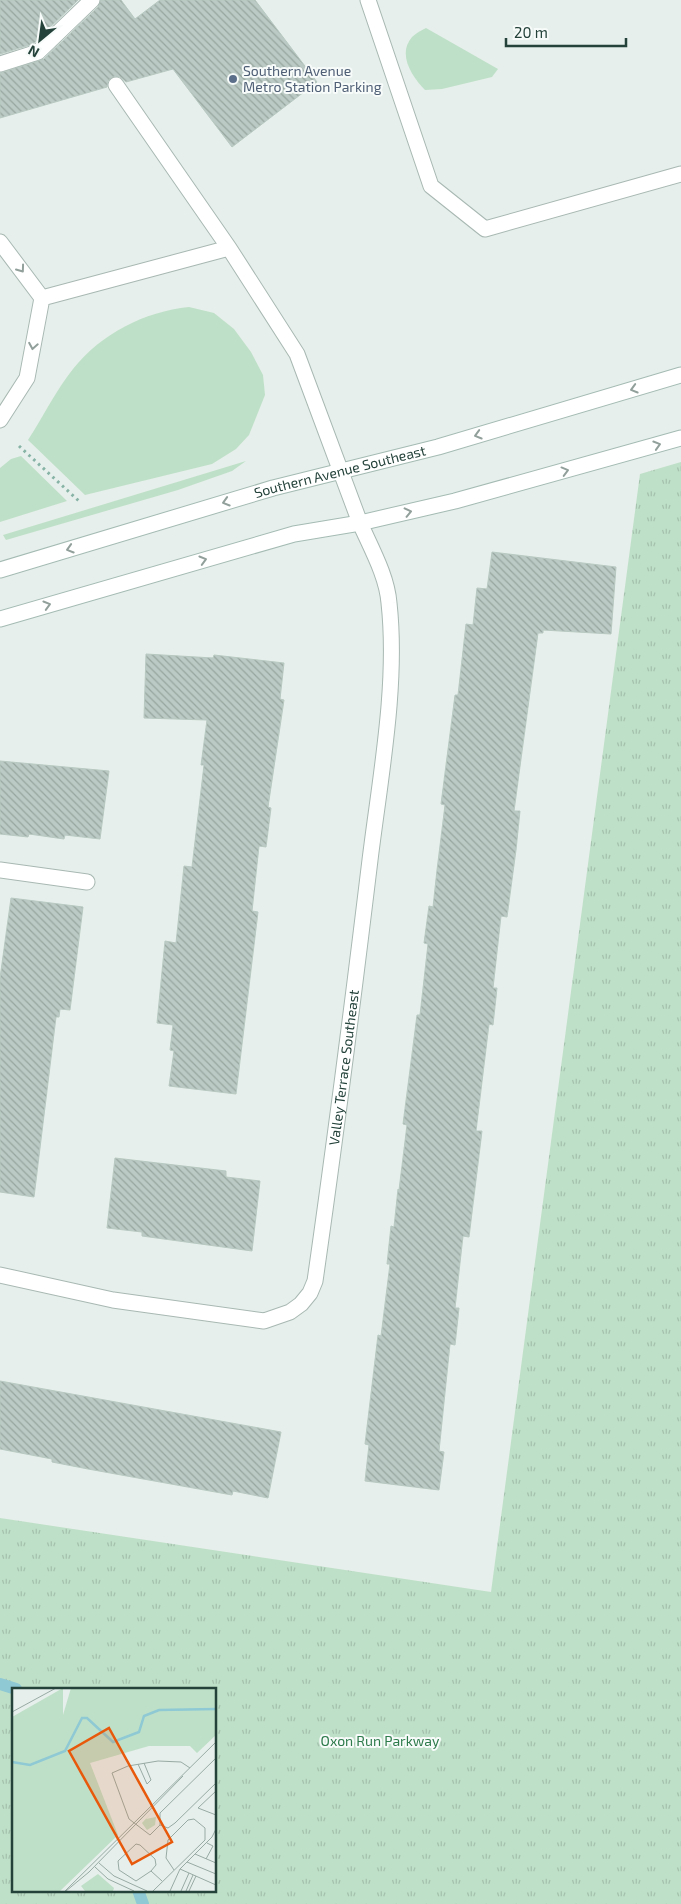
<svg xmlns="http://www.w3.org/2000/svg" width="681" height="1904" viewBox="0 0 681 1904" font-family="'Exo 2',sans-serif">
  <defs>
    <pattern id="park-tufts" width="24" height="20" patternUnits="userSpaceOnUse" patternTransform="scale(1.25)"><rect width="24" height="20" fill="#bfe0c8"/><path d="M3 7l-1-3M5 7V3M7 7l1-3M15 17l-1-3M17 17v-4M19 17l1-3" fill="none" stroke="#a4c1ad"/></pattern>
    <pattern id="building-back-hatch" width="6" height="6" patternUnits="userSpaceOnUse" patternTransform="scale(1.25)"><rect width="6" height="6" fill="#bbcac4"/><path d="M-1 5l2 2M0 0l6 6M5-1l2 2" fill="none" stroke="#98a6a0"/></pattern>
  </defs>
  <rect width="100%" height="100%" fill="#e6efeb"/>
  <!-- green -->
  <path fill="#bfe0c8" d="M 426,28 L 498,69 L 492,77 L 442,89 L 425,90 C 412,77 397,54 412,37 C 416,33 422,30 426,28 Z
    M 189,307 L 214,313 L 234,329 L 251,352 L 263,375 L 265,395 L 249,435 L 236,449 L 212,464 L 85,495 L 28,440 C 43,417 56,390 73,369 C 102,333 144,312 189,307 Z
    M 21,456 L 67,501 L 0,522 L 0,468 L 11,459 Z
    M 246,461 L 232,471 L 178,490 L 6,540 L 3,535 Z"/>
  <!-- park -->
  <path fill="url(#park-tufts)" fill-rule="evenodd" d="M 681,462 L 681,1904 L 0,1904 L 0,1518 L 491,1592 L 640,474 ZM 14,1689 L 215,1689 L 215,1890 L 14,1890 Z"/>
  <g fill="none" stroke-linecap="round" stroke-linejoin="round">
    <!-- stream -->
    <path stroke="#8ec9d4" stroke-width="12" d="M 0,1684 L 16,1689
      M 138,1890 L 143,1904"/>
  </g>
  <!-- building -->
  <path fill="url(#building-back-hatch)" stroke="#b8c9c2" d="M 0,0 L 78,0 L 33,44 L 0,54 Z
    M 101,0 L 121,0 L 135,19 L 160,0 L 255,0 L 317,82 L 232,147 L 173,69 L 126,82 L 120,77 L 115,76 L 108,81 L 107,87 L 0,118 L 0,73 L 44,59 L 98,7 Z
    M 492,552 L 616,567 L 611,634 L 543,630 L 543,633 L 538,633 L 514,811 L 520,811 L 516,850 L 507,917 L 501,916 L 493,988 L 497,988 L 493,1025 L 489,1024 L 476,1131 L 482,1131 L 469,1237 L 463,1236 L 455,1308 L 459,1308 L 455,1345 L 450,1344 L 439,1451 L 444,1452 L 439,1490 L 365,1481 L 369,1445 L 365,1444 L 378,1335 L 381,1336 L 390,1264 L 387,1264 L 391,1226 L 394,1227 L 398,1189 L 399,1190 L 407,1125 L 403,1124 L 417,1015 L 420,1015 L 428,944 L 424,943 L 429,906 L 433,907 L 437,870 L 445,805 L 441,804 L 455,695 L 458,695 L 466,624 L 473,625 L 477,588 L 487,589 Z
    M 146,654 L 213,658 L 214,655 L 284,663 L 280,699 L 284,700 L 268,807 L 271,808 L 266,847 L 259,846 L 252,911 L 258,912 L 236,1094 L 169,1086 L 174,1051 L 170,1050 L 173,1025 L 157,1023 L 165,941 L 176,943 L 184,866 L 192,867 L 204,765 L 201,765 L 207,720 L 144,718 Z
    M 0,761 L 109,771 L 100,839 L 65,835 L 64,839 L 29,834 L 28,837 L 0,834 Z
    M 11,898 L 83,907 L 70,1010 L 60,1009 L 59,1017 L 56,1017 L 34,1197 L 0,1192 L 0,978 Z
    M 115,1158 L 226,1171 L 226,1177 L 260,1181 L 252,1251 L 142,1236 L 142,1232 L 107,1228 Z
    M 0,1381 L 281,1432 L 268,1498 L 233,1491 L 232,1495 L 88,1469 L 52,1462 L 52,1459 L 0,1449 Z"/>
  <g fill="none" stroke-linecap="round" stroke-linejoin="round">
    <defs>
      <path id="lane" d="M 368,0 L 431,186 L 485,229 L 681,174
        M 0,64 L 38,52 L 92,0
        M 116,85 L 229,248
        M 0,242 L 42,298 L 27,378 L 0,420
        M 42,298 L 229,248 L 297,354 L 360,523
        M 0,870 L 87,882"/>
      <g id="street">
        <path id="s1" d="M 0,1275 L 113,1300 L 264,1321 L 290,1312 L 301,1304 L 310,1293 L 315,1281 C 335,1141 353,1001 370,860 C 380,778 398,685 389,603 C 387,576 371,548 360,523"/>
      </g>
      <g id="secondary">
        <path id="s2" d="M 0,570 L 273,488 L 438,447 L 681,375"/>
        <path d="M 0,619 L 294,534 L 360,523 L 455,501 L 681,438"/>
      </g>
    </defs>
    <!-- lane casing -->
    <use href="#lane" stroke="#a8b8b2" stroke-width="17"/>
    <!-- street casing -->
    <use href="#street" stroke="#a8b8b2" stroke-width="17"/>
    <!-- secondary casing -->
    <use href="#secondary" stroke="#a4bbb3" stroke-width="17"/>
    <!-- path -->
    <path stroke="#86b3a5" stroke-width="3" stroke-dasharray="2.5 4" stroke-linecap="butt" d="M 19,446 L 80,502"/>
    <!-- lane -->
    <use href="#lane" stroke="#fff" stroke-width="15"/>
    <!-- street -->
    <use href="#street" stroke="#fff" stroke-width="15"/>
    <!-- secondary -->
    <use href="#secondary" stroke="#fff" stroke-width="15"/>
  </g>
  <!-- one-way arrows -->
  <defs><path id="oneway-chevron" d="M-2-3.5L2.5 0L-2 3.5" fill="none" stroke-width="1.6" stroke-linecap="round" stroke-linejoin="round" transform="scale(1.25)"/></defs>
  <g stroke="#92a09c">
    <use href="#oneway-chevron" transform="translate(21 269) rotate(54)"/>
    <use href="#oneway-chevron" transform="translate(33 346) rotate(100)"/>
    <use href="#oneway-chevron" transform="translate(634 389) rotate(164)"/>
    <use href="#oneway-chevron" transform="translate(478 435) rotate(164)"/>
    <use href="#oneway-chevron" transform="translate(657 445) rotate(-17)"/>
    <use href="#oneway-chevron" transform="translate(565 471) rotate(-15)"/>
    <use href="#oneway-chevron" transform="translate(226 502) rotate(163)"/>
    <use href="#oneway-chevron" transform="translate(408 512) rotate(-13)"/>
    <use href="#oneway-chevron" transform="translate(70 549) rotate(163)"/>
    <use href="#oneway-chevron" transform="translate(203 560) rotate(-16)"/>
    <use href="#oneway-chevron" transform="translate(47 605) rotate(-16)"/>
  </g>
  <!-- markers -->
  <circle fill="#5c6f8a" stroke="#f7fbf9" stroke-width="2" cx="233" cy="79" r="5"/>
  <g text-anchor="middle" stroke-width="4" stroke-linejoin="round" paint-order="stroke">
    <!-- service labels -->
    <g font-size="14" fill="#4e5e75" stroke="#f7fbf9" text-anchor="start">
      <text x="243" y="76">Southern Avenue<tspan x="243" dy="16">Metro Station Parking</tspan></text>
    </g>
    <!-- street labels -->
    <g font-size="14" fill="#24423a" stroke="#f7fbf9">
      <text dy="5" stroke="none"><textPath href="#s2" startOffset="354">Southern Avenue Southeast</textPath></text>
      <text dy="5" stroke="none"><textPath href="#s1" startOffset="552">Valley Terrace Southeast</textPath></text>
    </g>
    <!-- park labels -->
    <g font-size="14" fill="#2d7a4b" stroke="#f7fbf9">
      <text x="380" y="1746">Oxon Run Parkway</text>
    </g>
  </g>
  <!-- overview -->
  <g transform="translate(12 1688)">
    <rect width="204" height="204" fill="#e6efeb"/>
    <path d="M 142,122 L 134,131 L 144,129 L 143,137 L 135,142 L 130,135 Z" fill="#bfe0c8"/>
    <path d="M 86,186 L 102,200 L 101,203 L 73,203 L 69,198 Z" fill="#bfe0c8"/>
    <path d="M 51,0 L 51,27 L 59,0 L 204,0 L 204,47 L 185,65 L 178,58 L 137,58 L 78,75 L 106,147 L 48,203 L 0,203 L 0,29 Z" fill="#bfe0c8"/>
    <path fill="none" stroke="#8ec9d4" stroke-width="2.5" d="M 0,74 L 18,77 L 53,63 L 70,30 L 75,30 L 101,54 L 127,44 L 132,28 L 147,22 L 204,21"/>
    <path fill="none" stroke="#98aaa4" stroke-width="1" d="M 0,24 L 44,0M 126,76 L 135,96 L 139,92 L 132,75M 204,103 L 186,120 L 204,127M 148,137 L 138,147 L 117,131 L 100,85 L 116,78 L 146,73 L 169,74 L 178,80M 148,137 L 148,125 L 204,70M 148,137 L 156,140 L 163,135 L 204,95M 183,166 L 204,175M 194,171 L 201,158 L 195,155M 175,174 L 204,186M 87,175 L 102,188 L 135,203M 83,179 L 96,191 L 122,203M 168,181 L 204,197M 139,183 L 144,177 L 143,171 L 128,157 L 124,156 L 106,173 L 107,182 L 124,193 L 139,183 L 150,193M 53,203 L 204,54M 54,203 L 77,184 L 171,88M 141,203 L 193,152 L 193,140 L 182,131 L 176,132 L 156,152 L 154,170 L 162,182M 158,203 L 168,181 L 200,149 L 204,141M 169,203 L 177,185M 174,203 L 181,187M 177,203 L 184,188"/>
    <path fill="#e8590c" fill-opacity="0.15" stroke="#e8590c" stroke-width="2.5" d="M 97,40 L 160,154 L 120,176 L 57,63 Z"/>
    <rect width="204" height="204" fill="none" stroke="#24423a" stroke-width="2.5"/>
  </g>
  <!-- north arrow -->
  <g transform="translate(40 40) rotate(209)" stroke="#f7fbf9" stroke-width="4" paint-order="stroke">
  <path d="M0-4L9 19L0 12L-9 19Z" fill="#24423a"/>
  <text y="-8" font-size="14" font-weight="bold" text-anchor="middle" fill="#24423a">N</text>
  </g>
  <!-- scale -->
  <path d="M506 38v8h120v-8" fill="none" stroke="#24423a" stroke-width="2.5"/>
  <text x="514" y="38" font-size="15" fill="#24423a" stroke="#f7fbf9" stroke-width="4" paint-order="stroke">20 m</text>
</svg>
